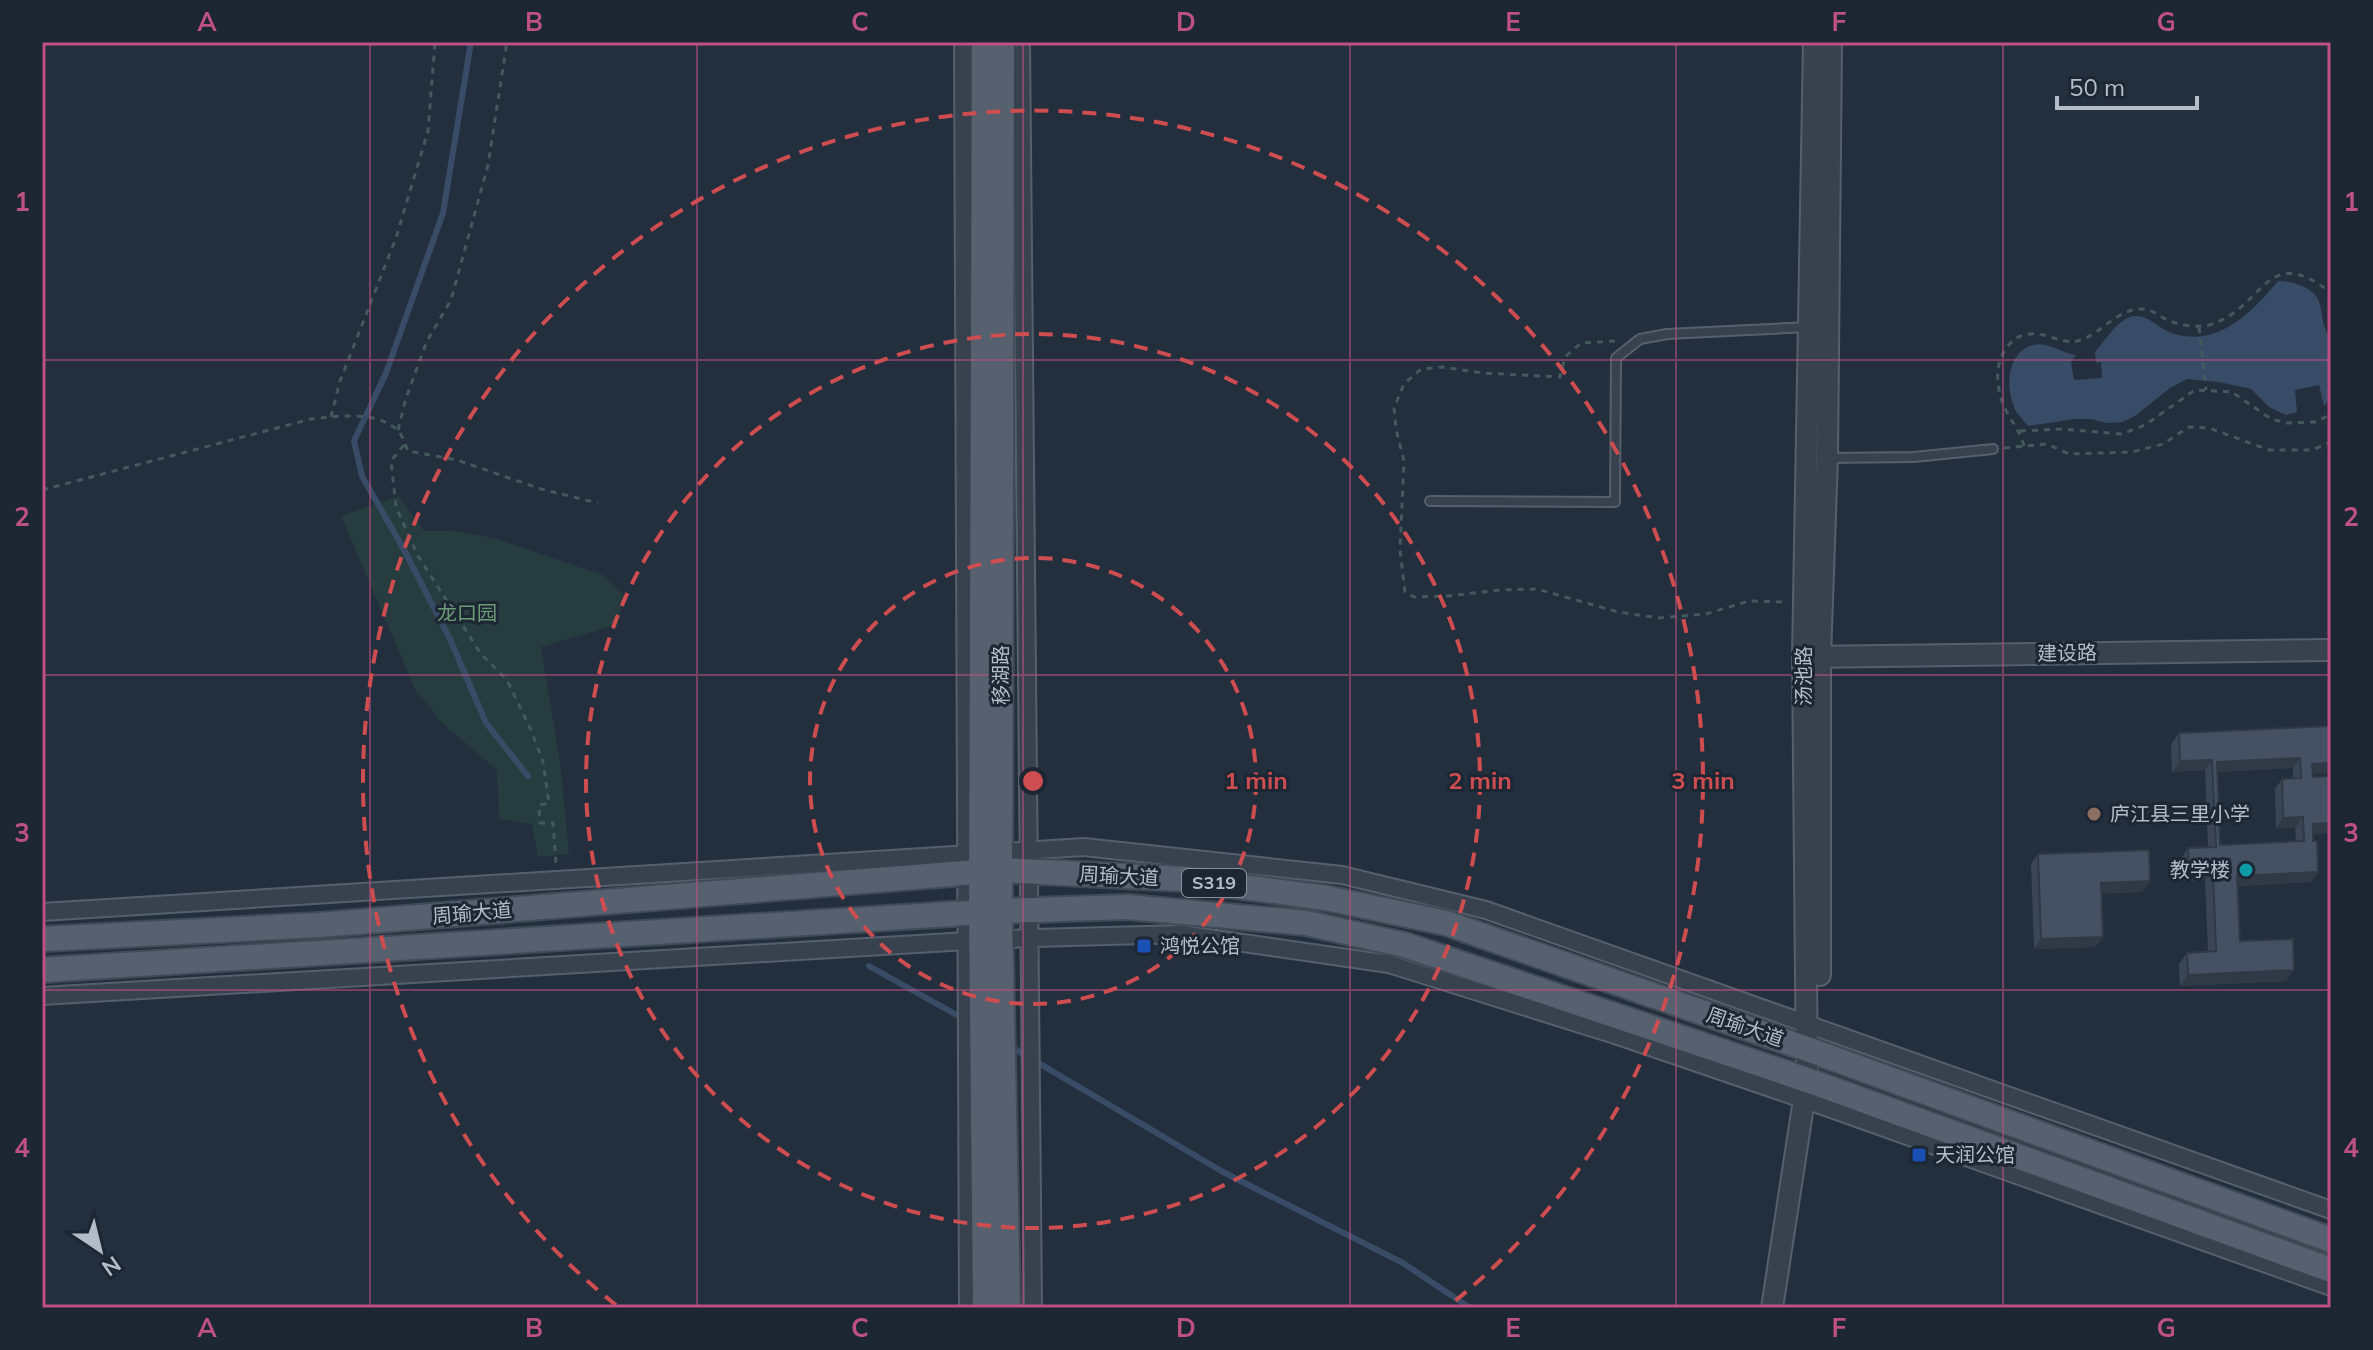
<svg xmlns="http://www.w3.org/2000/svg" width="2373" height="1350" viewBox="0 0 2373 1350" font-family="Mulish,'Noto Sans SC',sans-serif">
  <rect width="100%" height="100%" fill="#242f3e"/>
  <!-- green -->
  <path fill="#263c3f" d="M 399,496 L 424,531 L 455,531 L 493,538 L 603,575 L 624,595 L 618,624 L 541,647 L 561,769 L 569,854 L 538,857 L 532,824 L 499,819 L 497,770 L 442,723 L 415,689 L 341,516 Z"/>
  <!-- water -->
  <path fill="#394c67" d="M 2278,281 C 2288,281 2295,283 2304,287 C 2330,299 2315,320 2331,338 L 2331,398 L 2324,406 L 2319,385 L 2295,390 L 2297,412 L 2286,415 L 2269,407 L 2251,389 L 2219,382 L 2187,379 L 2170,388 L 2135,416 L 2122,422 L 2106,423 L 2091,419 L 2074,419 L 2028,426 C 2024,421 2019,416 2016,411 C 2005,390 2006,352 2033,345 C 2047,341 2062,353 2076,355 L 2071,362 L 2074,380 L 2102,378 L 2101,362 L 2096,363 L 2095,352 C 2105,341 2116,322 2130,317 C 2146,312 2155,326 2169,332 C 2215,350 2251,314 2278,281 Z"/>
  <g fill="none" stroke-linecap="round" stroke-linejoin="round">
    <!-- stream -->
    <path stroke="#394c67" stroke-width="6" d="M 471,42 L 443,213 L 386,373 L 354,441 L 362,476 L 403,548 L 450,639 L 486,723 L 528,776
      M 869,966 L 964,1019
      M 1008,1045 L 1223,1172 L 1403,1263 L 1470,1308"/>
    <defs>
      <path id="service" d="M 1827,458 L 1914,457 L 1993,449
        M 1430,501 L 1615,502 L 1616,358 L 1640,339 L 1667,334 L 1808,327"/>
      <path id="minor" d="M 963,42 L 968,1308
        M 1021,42 L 1033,1308
        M 42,912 L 1084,847 L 1342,875 L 1486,910 L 2331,1210
        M 42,996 L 1001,939 L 1181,934 L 1389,964 L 1615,1035 L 1817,1104 L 2331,1287"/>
      <path id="tertiary" d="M 1807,657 L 2331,650
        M 1820,975 L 1820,657 L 1827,458 L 1831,42
        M 1772,1308 L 1807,1080 L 1803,657 L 1814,42"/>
      <path id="primary" d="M 984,42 L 981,913 L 985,1308
        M 1002,42 L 1000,911 L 1008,1308
        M 42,939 L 319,925 L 1001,870 L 1184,879 L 1326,898 L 1446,923 L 1807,1049 L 2331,1240
        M 42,970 L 1000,911 L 1128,907 L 1306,923 L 1405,945 L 1807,1080 L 2331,1270"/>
    </defs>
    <!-- service casing -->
    <use href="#service" stroke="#565f6c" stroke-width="12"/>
    <!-- minor casing -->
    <use href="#minor" stroke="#565f6c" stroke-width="20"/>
    <!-- tertiary casing -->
    <use href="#tertiary" stroke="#565f6c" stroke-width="24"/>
    <!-- primary casing -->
    <use href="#primary" stroke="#414a57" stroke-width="28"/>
    <!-- path -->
    <path stroke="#44595c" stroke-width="3" stroke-dasharray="6 6" stroke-linecap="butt" d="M 2199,327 L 2206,390
      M 1615,341 L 1581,343 L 1565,357 L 1560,377 L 1483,373 L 1442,367 L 1421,369 L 1404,384 L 1394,408 L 1396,429 L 1404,461 L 1400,550 L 1405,592 L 1414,597 L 1448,596 L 1500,590 L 1537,589 L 1618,612 L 1659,618 L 1706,614 L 1749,601 L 1784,602
      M 331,417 L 340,381 L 396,238 L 428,131 L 435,42
      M 398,430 L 406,398 L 427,341 L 451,300 L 488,165 L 507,42
      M 2020,431 L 2063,429 L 2122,434 L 2145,425 L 2195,390 L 2232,392 L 2271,419 L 2287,423 L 2316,422 L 2331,414
      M 404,445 L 391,461 L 396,507 L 418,556 L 481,654 L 507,680 L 531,730 L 543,762 L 549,803 L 539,805 L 540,823 L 553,823 L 556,864
      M 2024,446 C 2020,431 2015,427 2008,414 C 1997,396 1993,368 2005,350 C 2012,340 2018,335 2030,334 C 2045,332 2061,344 2077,341 C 2100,336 2117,308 2142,309 C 2153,309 2161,318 2170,321 C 2183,326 2200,328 2212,324 C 2265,307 2265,242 2330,292 L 2331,303
      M 2004,448 L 2047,444 L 2069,454 L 2132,452 L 2163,444 L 2189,427 L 2209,428 L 2269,450 L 2312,450 L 2331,442
      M 42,490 L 311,419 C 337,416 374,411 395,428 C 402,433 405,444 408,451 L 457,460 L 541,489 L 598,503"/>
    <!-- service -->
    <use href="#service" stroke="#38414e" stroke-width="8"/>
    <!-- minor -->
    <use href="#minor" stroke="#38414e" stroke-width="16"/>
    <!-- tertiary -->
    <use href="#tertiary" stroke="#38414e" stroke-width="20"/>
    <!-- primary -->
    <use href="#primary" stroke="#56606e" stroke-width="24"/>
  </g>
  <!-- wall -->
  <path fill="#3b4654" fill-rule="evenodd" d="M 2331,726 L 2331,773 L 2313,774 L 2313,841 L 2318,872 L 2311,882 L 2238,886 L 2240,941 L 2294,970 L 2286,981 L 2180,986 L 2179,964 L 2187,953 L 2208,952 L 2205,880 L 2182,881 L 2181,859 L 2188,848 L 2208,847 L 2205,770 L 2172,772 L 2171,744 L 2179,733 ZM 2293,768 L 2293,778 L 2282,779 L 2275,789 L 2276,828 L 2295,828 L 2296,842 L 2220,845 L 2217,772 Z
    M 2038,854 L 2142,892 L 2101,893 L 2103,937 L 2095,947 L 2034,949 L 2031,864 Z"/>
  <!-- shaded-wall -->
  <path fill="#303945" d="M 2300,758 L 2293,768 L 2213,772 L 2217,762 Z
    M 2212,760 L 2205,770 L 2172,772 L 2180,761 Z
    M 2331,763 L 2331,773 L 2305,774 L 2312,764 Z
    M 2303,817 L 2295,828 L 2276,828 L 2283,818 Z
    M 2331,823 L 2331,833 L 2306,835 L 2313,824 Z
    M 2213,870 L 2205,880 L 2182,881 L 2189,871 Z
    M 2318,872 L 2311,882 L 2230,886 L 2237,876 Z
    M 2150,881 L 2142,892 L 2093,894 L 2101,883 Z
    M 2103,937 L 2095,947 L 2034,949 L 2041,939 Z
    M 2294,970 L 2286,981 L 2180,986 L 2188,975 Z"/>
  <!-- building -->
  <path fill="#455162" stroke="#303945" stroke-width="2" fill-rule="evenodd" d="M 2331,726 L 2331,763 L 2312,764 L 2313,777 L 2331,776 L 2331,823 L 2313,824 L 2313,841 L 2317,841 L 2318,872 L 2237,876 L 2240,941 L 2293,939 L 2294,970 L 2188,975 L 2187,953 L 2216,951 L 2213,870 L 2189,871 L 2188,848 L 2216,847 L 2212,760 L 2180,761 L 2179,733 ZM 2300,758 L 2301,778 L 2282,779 L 2283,818 L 2303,817 L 2304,841 L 2220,845 L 2217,762 Z
    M 2149,850 L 2150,881 L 2101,883 L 2103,937 L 2041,939 L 2038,854 Z"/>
  <!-- grid -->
  <path fill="none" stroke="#bd5182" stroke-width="2" stroke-opacity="0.55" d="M 370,42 L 370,1308M 697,42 L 697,1308M 1023,42 L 1023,1308M 1350,42 L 1350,1308M 1676,42 L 1676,1308M 2003,42 L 2003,1308M 42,360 L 2331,360M 42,675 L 2331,675M 42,990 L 2331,990"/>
  <!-- distance rings -->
  <g fill="none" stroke="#ce4d50" stroke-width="4" stroke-dasharray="14 10">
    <circle cx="1033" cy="781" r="223"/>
    <circle cx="1033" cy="781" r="447"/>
    <path d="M616 1305A670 670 0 1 1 1450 1305"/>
  </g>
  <!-- markers -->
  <circle fill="#8d6e63" stroke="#1d2633" stroke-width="3" cx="2094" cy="814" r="8"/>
  <circle fill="#0f9aa8" stroke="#1d2633" stroke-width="3" cx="2246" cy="870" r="8"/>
  <g fill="#1a4fb4" stroke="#1d2633" stroke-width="3">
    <rect x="1136" y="938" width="16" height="16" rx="4"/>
    <rect x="1911" y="1147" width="16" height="16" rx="4"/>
  </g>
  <g text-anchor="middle" stroke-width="6" stroke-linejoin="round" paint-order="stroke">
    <!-- shield labels -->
    <rect fill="#1d2633" stroke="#878f9c" stroke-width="2" x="1182" y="869" width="64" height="28" rx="6"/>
    <g font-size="18" font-weight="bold" fill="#b4bcc9">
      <text x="1214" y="889">S319</text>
    </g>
    <!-- park labels -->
    <g font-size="20" fill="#6b9a76" stroke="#1d2633">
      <text x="467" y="620">龙口园</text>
    </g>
    <!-- street labels -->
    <g font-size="20" fill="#b4bcc9" stroke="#1d2633">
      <text transform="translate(2067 653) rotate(-1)" y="7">建设路</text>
      <text transform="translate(1001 675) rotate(-90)" y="7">移湖路</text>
      <text transform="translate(1804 676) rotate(-90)" y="7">汤池路</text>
      <text transform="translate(1119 876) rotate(3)" y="7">周瑜大道</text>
      <text transform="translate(472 913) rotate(-5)" y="7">周瑜大道</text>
      <text transform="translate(1745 1027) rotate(19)" y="7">周瑜大道</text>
    </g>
    <!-- poi labels -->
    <g font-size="20" fill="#b4bcc9" stroke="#1d2633" text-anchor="start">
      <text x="2110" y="821">庐江县三里小学</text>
      <text x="2230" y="877" text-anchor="end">教学楼</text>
      <text x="1160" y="953">鸿悦公馆</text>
      <text x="1935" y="1162">天润公馆</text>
    </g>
  </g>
  <circle cx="1033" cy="781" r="12" fill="#ce4d50" stroke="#1d2633" stroke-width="4"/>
  <g font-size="24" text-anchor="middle" font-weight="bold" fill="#ce4d50" stroke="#1d2633" stroke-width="6" stroke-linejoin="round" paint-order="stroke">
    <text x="1256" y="789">1 min</text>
    <text x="1480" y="789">2 min</text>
    <text x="1703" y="789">3 min</text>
  </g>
  <!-- border -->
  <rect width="2373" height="1350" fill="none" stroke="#1d2633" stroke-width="88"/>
  <!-- north arrow -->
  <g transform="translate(100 1250) rotate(145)" stroke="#1d2633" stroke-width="6" paint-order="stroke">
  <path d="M0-6L14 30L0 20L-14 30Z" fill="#b4bcc9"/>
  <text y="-12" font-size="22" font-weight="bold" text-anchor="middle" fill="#b4bcc9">N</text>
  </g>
  <!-- scale -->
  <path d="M2057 96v12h140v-12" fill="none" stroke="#b4bcc9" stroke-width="4"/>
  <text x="2069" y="96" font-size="24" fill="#b4bcc9" stroke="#1d2633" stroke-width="6" paint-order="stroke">50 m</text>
  <rect x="44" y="44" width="2285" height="1262" fill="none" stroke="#bd5182" stroke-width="3"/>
  <g font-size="26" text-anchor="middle" font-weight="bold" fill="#bd5182">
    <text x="207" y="31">A</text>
    <text x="534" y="31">B</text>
    <text x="860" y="31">C</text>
    <text x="1186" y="31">D</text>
    <text x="1513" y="31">E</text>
    <text x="1839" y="31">F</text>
    <text x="2166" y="31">G</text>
    <text x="22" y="211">1</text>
    <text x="2351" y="211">1</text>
    <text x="22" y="526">2</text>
    <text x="2351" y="526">2</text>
    <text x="22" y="842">3</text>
    <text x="2351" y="842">3</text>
    <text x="22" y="1157">4</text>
    <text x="2351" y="1157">4</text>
    <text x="207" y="1337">A</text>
    <text x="534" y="1337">B</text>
    <text x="860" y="1337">C</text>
    <text x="1186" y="1337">D</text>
    <text x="1513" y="1337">E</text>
    <text x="1839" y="1337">F</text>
    <text x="2166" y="1337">G</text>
  </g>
</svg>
